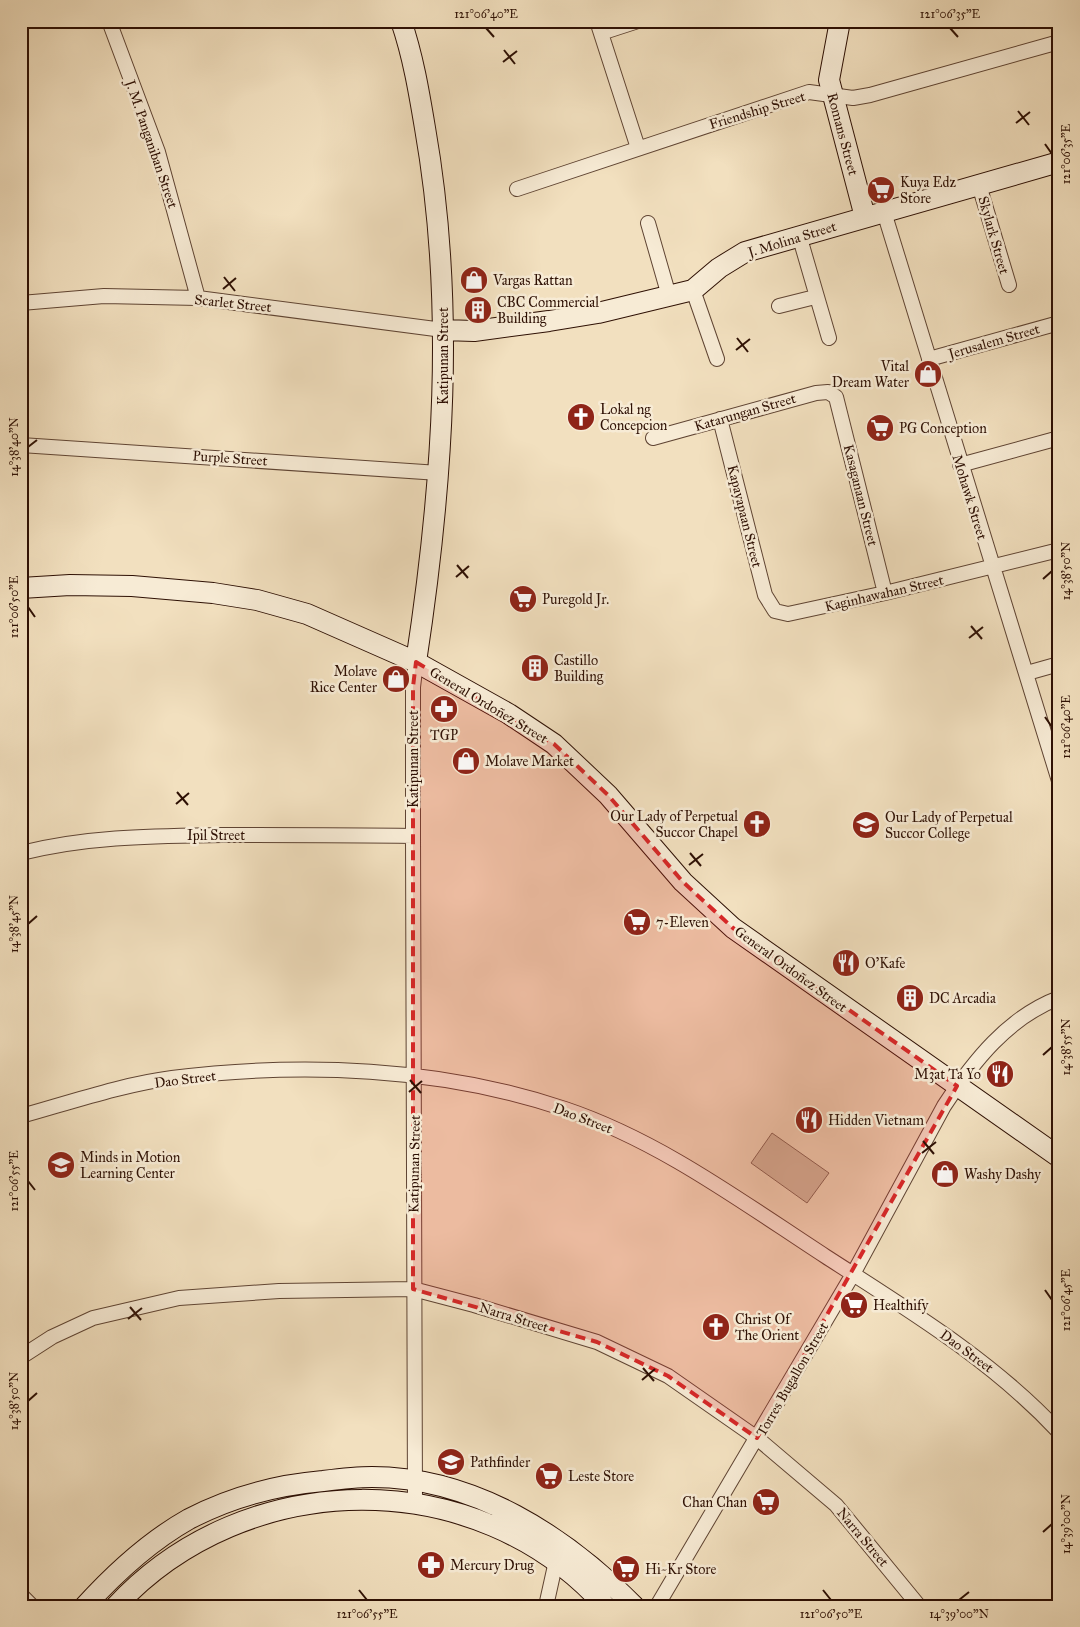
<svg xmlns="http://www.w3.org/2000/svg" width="1080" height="1627" viewBox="0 0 1080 1627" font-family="'IM FELL Great Primer',serif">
  <rect width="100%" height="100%" fill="#f2e0bf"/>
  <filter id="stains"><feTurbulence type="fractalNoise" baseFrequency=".004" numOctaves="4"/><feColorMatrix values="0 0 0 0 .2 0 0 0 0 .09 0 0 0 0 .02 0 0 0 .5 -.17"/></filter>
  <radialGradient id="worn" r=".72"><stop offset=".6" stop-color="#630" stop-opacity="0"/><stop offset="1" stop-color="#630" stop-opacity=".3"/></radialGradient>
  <!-- green -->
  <path fill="#d1bd9f" stroke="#806652" d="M 772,1133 L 829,1173 L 807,1203 L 751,1163 Z"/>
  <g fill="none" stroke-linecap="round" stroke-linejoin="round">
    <defs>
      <path id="street" d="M 109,21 L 158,152 L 198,298
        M 597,21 L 638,148
        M 601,33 L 638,21
        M 979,185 L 1009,285
        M 517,189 L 809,92 L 853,98 L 870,95 L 1059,42
        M 884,212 L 1059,781
        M 648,223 L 669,296
        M 799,235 L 829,338
        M 693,290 L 717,359
        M 21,303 L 104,296 L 198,298 L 443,330
        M 779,306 L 815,297
        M 929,359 L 1059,323
        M 720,419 L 765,595 L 775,611 L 788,614 L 885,593 L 1059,550
        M 653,438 L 816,393 L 828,392 L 836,397 L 885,593
        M 21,445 L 439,473
        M 960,465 L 1059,438
        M 1027,673 L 1059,664
        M 21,853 C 87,836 155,836 222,835 C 286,835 349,835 413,836
        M 21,1116 C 68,1103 124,1084 172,1078 C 301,1062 441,1067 565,1109 C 660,1141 742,1202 825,1256 C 907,1309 992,1360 1059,1432
        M 21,1357 L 52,1337 L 93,1318 L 179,1298 L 279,1291 L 413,1289 L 474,1305 L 597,1342 L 668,1376 L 757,1438 L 836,1505 L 919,1606
        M 415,1502 L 413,836 L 413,687 L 416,662
        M 21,1595 L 32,1606
        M 546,1606 L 556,1561
        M 657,1606 L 853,1274 L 944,1106 C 973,1062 1008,1017 1059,998"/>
      <path id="secondary" d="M 401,21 C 413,56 419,92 425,128 C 456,305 443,485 416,662
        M 840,21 L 829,80 L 865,217
        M 443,330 L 474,331 L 549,321 L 598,313 L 693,290 L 719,268 L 745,252 L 1059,162
        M 21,588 L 70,585 L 132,586 L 213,593 L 257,600 L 307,614 L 416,662 L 509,714 L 554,744 L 608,795 L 683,882 L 733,928 L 1059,1157
        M 85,1606 C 115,1573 150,1541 189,1519 C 231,1497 277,1485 323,1481 C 339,1479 356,1477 372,1477 C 474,1477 565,1536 634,1606
        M 116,1606 C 246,1466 477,1463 605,1606"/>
    </defs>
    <!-- street casing -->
    <use href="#street" stroke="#5f4433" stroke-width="16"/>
    <!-- secondary casing -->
    <use href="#secondary" stroke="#2e1004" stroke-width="22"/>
    <!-- street -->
    <use href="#street" stroke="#f7ebd5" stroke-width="14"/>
    <!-- secondary -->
    <use href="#secondary" stroke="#f7ebd5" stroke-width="20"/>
  </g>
  <!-- marked area -->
  <path fill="#d62828" fill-opacity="0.2" stroke="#d62828" stroke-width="4" stroke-dasharray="10 6" stroke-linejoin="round" d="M 416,662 L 554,744 L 608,795 L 683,882 L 733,928 L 957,1086 L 757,1438 L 668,1376 L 597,1342 L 413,1289 L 413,687 Z"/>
  <!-- ticks -->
  <path fill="none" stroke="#2e1004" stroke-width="2" d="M 486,28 L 494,37M 950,28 L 958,37M 504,50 L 515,64M 503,62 L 517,51M 1018,111 L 1029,125M 1016,123 L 1030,112M 1045,144 L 1052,154M 224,277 L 235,291M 223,289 L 236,278M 737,338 L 748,352M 736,350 L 750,339M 28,447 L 37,440M 457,565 L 468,578M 456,577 L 469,566M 1043,579 L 1052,571M 28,607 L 35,617M 971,626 L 982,639M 969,638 L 983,627M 1045,717 L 1052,727M 177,792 L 188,805M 176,804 L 189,793M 690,853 L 701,866M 689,865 L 703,854M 28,924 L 37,916M 1043,1055 L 1052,1047M 410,1080 L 421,1093M 409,1092 L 422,1081M 923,1141 L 934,1154M 922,1153 L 936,1142M 28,1181 L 35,1190M 1045,1290 L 1052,1300M 130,1307 L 141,1320M 128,1319 L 142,1308M 643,1368 L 654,1381M 642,1380 L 655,1369M 28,1401 L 37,1393M 1043,1532 L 1052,1524M 359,1590 L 367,1600M 823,1590 L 831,1600M 959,1600 L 969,1592"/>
  <!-- icons -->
  <defs>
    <symbol id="supermarket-disc" viewBox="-11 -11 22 22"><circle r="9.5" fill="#8f2418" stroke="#f7ebd5"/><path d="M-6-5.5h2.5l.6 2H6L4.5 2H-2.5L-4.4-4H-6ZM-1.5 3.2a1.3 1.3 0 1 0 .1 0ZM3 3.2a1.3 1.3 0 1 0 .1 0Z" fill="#fff"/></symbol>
    <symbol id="shop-disc" viewBox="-11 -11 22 22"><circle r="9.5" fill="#8f2418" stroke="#f7ebd5"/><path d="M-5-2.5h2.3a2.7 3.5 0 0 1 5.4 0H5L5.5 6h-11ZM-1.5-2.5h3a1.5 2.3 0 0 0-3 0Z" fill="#fff"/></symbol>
    <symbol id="building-disc" viewBox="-11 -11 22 22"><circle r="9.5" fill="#8f2418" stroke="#f7ebd5"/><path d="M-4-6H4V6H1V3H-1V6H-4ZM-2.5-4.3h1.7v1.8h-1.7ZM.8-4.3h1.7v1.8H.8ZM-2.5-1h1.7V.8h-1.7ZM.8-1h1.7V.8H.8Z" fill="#fff"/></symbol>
    <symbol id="church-disc" viewBox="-11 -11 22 22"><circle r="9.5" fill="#8f2418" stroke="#f7ebd5"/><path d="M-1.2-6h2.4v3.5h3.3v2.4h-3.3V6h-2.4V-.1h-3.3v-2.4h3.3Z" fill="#fff"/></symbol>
    <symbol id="pharmacy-disc" viewBox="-11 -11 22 22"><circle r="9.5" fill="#8f2418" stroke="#f7ebd5"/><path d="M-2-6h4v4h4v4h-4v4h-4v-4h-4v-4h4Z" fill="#fff"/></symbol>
    <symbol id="university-disc" viewBox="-11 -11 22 22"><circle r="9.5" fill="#8f2418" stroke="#f7ebd5"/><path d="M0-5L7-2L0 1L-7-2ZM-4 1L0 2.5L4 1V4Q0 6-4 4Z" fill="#fff"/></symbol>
    <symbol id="restaurant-disc" viewBox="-11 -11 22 22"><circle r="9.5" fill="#8f2418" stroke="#f7ebd5"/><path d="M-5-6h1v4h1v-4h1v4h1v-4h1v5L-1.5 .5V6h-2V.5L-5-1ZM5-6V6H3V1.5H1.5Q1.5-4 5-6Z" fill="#fff"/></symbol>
    <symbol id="school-disc" viewBox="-11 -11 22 22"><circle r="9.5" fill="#8f2418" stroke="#f7ebd5"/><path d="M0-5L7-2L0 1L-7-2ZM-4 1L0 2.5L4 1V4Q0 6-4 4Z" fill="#fff"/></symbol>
  </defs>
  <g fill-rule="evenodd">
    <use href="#supermarket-disc" x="865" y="174" width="32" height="32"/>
    <use href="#shop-disc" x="458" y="264" width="32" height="32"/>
    <use href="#building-disc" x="462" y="294" width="32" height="32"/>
    <use href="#shop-disc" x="912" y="358" width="32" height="32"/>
    <use href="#church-disc" x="565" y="401" width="32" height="32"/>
    <use href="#supermarket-disc" x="864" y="412" width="32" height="32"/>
    <use href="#supermarket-disc" x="507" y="583" width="32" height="32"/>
    <use href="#building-disc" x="519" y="652" width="32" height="32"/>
    <use href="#shop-disc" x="380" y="663" width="32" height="32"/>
    <use href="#pharmacy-disc" x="428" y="693" width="32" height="32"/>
    <use href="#shop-disc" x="450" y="745" width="32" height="32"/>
    <use href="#church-disc" x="741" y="808" width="32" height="32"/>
    <use href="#university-disc" x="850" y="809" width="32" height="32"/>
    <use href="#supermarket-disc" x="621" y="906" width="32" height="32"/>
    <use href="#restaurant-disc" x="830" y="947" width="32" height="32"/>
    <use href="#building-disc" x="894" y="982" width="32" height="32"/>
    <use href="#restaurant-disc" x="984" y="1058" width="32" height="32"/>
    <use href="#restaurant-disc" x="793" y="1104" width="32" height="32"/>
    <use href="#school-disc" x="45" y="1149" width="32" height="32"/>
    <use href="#shop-disc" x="929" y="1158" width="32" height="32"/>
    <use href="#supermarket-disc" x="838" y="1289" width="32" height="32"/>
    <use href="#church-disc" x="700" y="1311" width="32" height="32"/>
    <use href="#school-disc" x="435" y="1446" width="32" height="32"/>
    <use href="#supermarket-disc" x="533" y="1460" width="32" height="32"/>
    <use href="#supermarket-disc" x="750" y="1486" width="32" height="32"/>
    <use href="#pharmacy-disc" x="415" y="1549" width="32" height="32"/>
    <use href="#supermarket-disc" x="610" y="1553" width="32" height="32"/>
  </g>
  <g text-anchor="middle" stroke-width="5" stroke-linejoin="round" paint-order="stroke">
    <!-- street labels -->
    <g font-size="14" fill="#2e1004" stroke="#f7ebd5">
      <text transform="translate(757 110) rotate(-17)" y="5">Friendship Street</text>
      <text transform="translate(843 134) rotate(75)" y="5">Romans Street</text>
      <text transform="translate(152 144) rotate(71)" y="5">J. M. Panganiban Street</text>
      <text transform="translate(994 235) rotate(74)" y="5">Skylark Street</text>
      <text transform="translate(792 239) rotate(-17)" y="5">J. Molina Street</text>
      <text transform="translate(233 303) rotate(6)" y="5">Scarlet Street</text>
      <text transform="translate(994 341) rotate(-16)" y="5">Jerusalem Street</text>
      <text transform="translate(443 356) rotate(-90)" y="5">Katipunan Street</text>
      <text transform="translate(745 412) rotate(-16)" y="5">Katarungan Street</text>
      <text transform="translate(230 458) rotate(4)" y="5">Purple Street</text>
      <text transform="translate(861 495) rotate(76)" y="5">Kasaganaan Street</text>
      <text transform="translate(970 497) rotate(73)" y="5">Mohawk Street</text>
      <text transform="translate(745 516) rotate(76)" y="5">Kapayapaan Street</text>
      <text transform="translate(884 593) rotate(-13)" y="5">Kaginhawahan Street</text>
      <text transform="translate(489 705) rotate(31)" y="5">General Ordoñez Street</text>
      <text transform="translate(413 759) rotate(-90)" y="5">Katipunan Street</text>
      <text x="216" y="840">Ipil Street</text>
      <text transform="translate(791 969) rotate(36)" y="5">General Ordoñez Street</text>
      <text transform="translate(185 1079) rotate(-7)" y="5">Dao Street</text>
      <text transform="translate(583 1118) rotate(21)" y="5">Dao Street</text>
      <text transform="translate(414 1164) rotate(-89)" y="5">Katipunan Street</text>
      <text transform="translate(514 1317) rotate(17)" y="5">Narra Street</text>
      <text transform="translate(967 1351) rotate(36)" y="5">Dao Street</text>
      <text transform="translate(792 1379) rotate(-60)" y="5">Torres Bugallon Street</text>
      <text transform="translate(863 1537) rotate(50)" y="5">Narra Street</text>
    </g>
    <!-- poi labels -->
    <g font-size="14" fill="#2e1004" stroke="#f7ebd5" text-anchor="start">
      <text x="900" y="187">Kuya Edz<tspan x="900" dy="16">Store</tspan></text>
      <text x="493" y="285">Vargas Rattan</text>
      <text x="497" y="307">CBC Commercial<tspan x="497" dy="16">Building</tspan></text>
      <text x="909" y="371" text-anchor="end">Vital<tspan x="909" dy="16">Dream Water</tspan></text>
      <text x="600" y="414">Lokal ng<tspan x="600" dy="16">Concepcion</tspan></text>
      <text x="899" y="433">PG Conception</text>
      <text x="542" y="604">Puregold Jr.</text>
      <text x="554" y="665">Castillo<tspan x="554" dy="16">Building</tspan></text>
      <text x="377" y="676" text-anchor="end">Molave<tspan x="377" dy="16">Rice Center</tspan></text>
      <text x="444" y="740" text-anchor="middle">TGP</text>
      <text x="485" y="766">Molave Market</text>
      <text x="738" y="821" text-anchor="end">Our Lady of Perpetual<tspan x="738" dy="16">Succor Chapel</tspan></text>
      <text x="885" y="822">Our Lady of Perpetual<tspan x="885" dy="16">Succor College</tspan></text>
      <text x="656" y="927">7-Eleven</text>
      <text x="865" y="968">O’Kafe</text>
      <text x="929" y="1003">DC Arcadia</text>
      <text x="981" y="1079" text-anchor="end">M3at Ta Yo</text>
      <text x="828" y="1125">Hidden Vietnam</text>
      <text x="80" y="1162">Minds in Motion<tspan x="80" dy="16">Learning Center</tspan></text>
      <text x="964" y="1179">Washy Dashy</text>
      <text x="873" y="1310">Healthify</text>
      <text x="735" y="1324">Christ Of<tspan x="735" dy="16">The Orient</tspan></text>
      <text x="470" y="1467">Pathfinder</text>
      <text x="568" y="1481">Leste Store</text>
      <text x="747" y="1507" text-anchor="end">Chan Chan</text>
      <text x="450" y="1570">Mercury Drug</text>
      <text x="645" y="1574">Hi~Kr Store</text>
    </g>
  </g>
  <!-- margin -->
  <rect width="1080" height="1627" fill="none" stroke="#f2e0bf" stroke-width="55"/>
  <rect x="28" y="28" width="1024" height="1572" fill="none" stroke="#2e1004" stroke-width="2"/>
  <g font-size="12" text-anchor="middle" fill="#2e1004">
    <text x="486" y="18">121°06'40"E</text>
    <text x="950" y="18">121°06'35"E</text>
    <text transform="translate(1066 154) rotate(-90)" y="4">121°06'35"E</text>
    <text transform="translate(14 447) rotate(-90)" y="4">14°38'40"N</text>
    <text transform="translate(1066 571) rotate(-90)" y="4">14°38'50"N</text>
    <text transform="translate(14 607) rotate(-90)" y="4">121°06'50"E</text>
    <text transform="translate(1066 727) rotate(-90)" y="4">121°06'40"E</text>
    <text transform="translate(14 924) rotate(-90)" y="4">14°38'45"N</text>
    <text transform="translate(1066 1047) rotate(-90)" y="4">14°38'55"N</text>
    <text transform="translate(14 1181) rotate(-90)" y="4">121°06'55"E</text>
    <text transform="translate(1066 1300) rotate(-90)" y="4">121°06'45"E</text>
    <text transform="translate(14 1401) rotate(-90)" y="4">14°38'50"N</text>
    <text transform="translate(1066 1524) rotate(-90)" y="4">14°39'00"N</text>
    <text x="367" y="1618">121°06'55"E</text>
    <text x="831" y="1618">121°06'50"E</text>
    <text x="959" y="1618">14°39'00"N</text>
  </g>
  <rect width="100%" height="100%" filter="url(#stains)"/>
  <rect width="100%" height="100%" fill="url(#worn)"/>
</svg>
